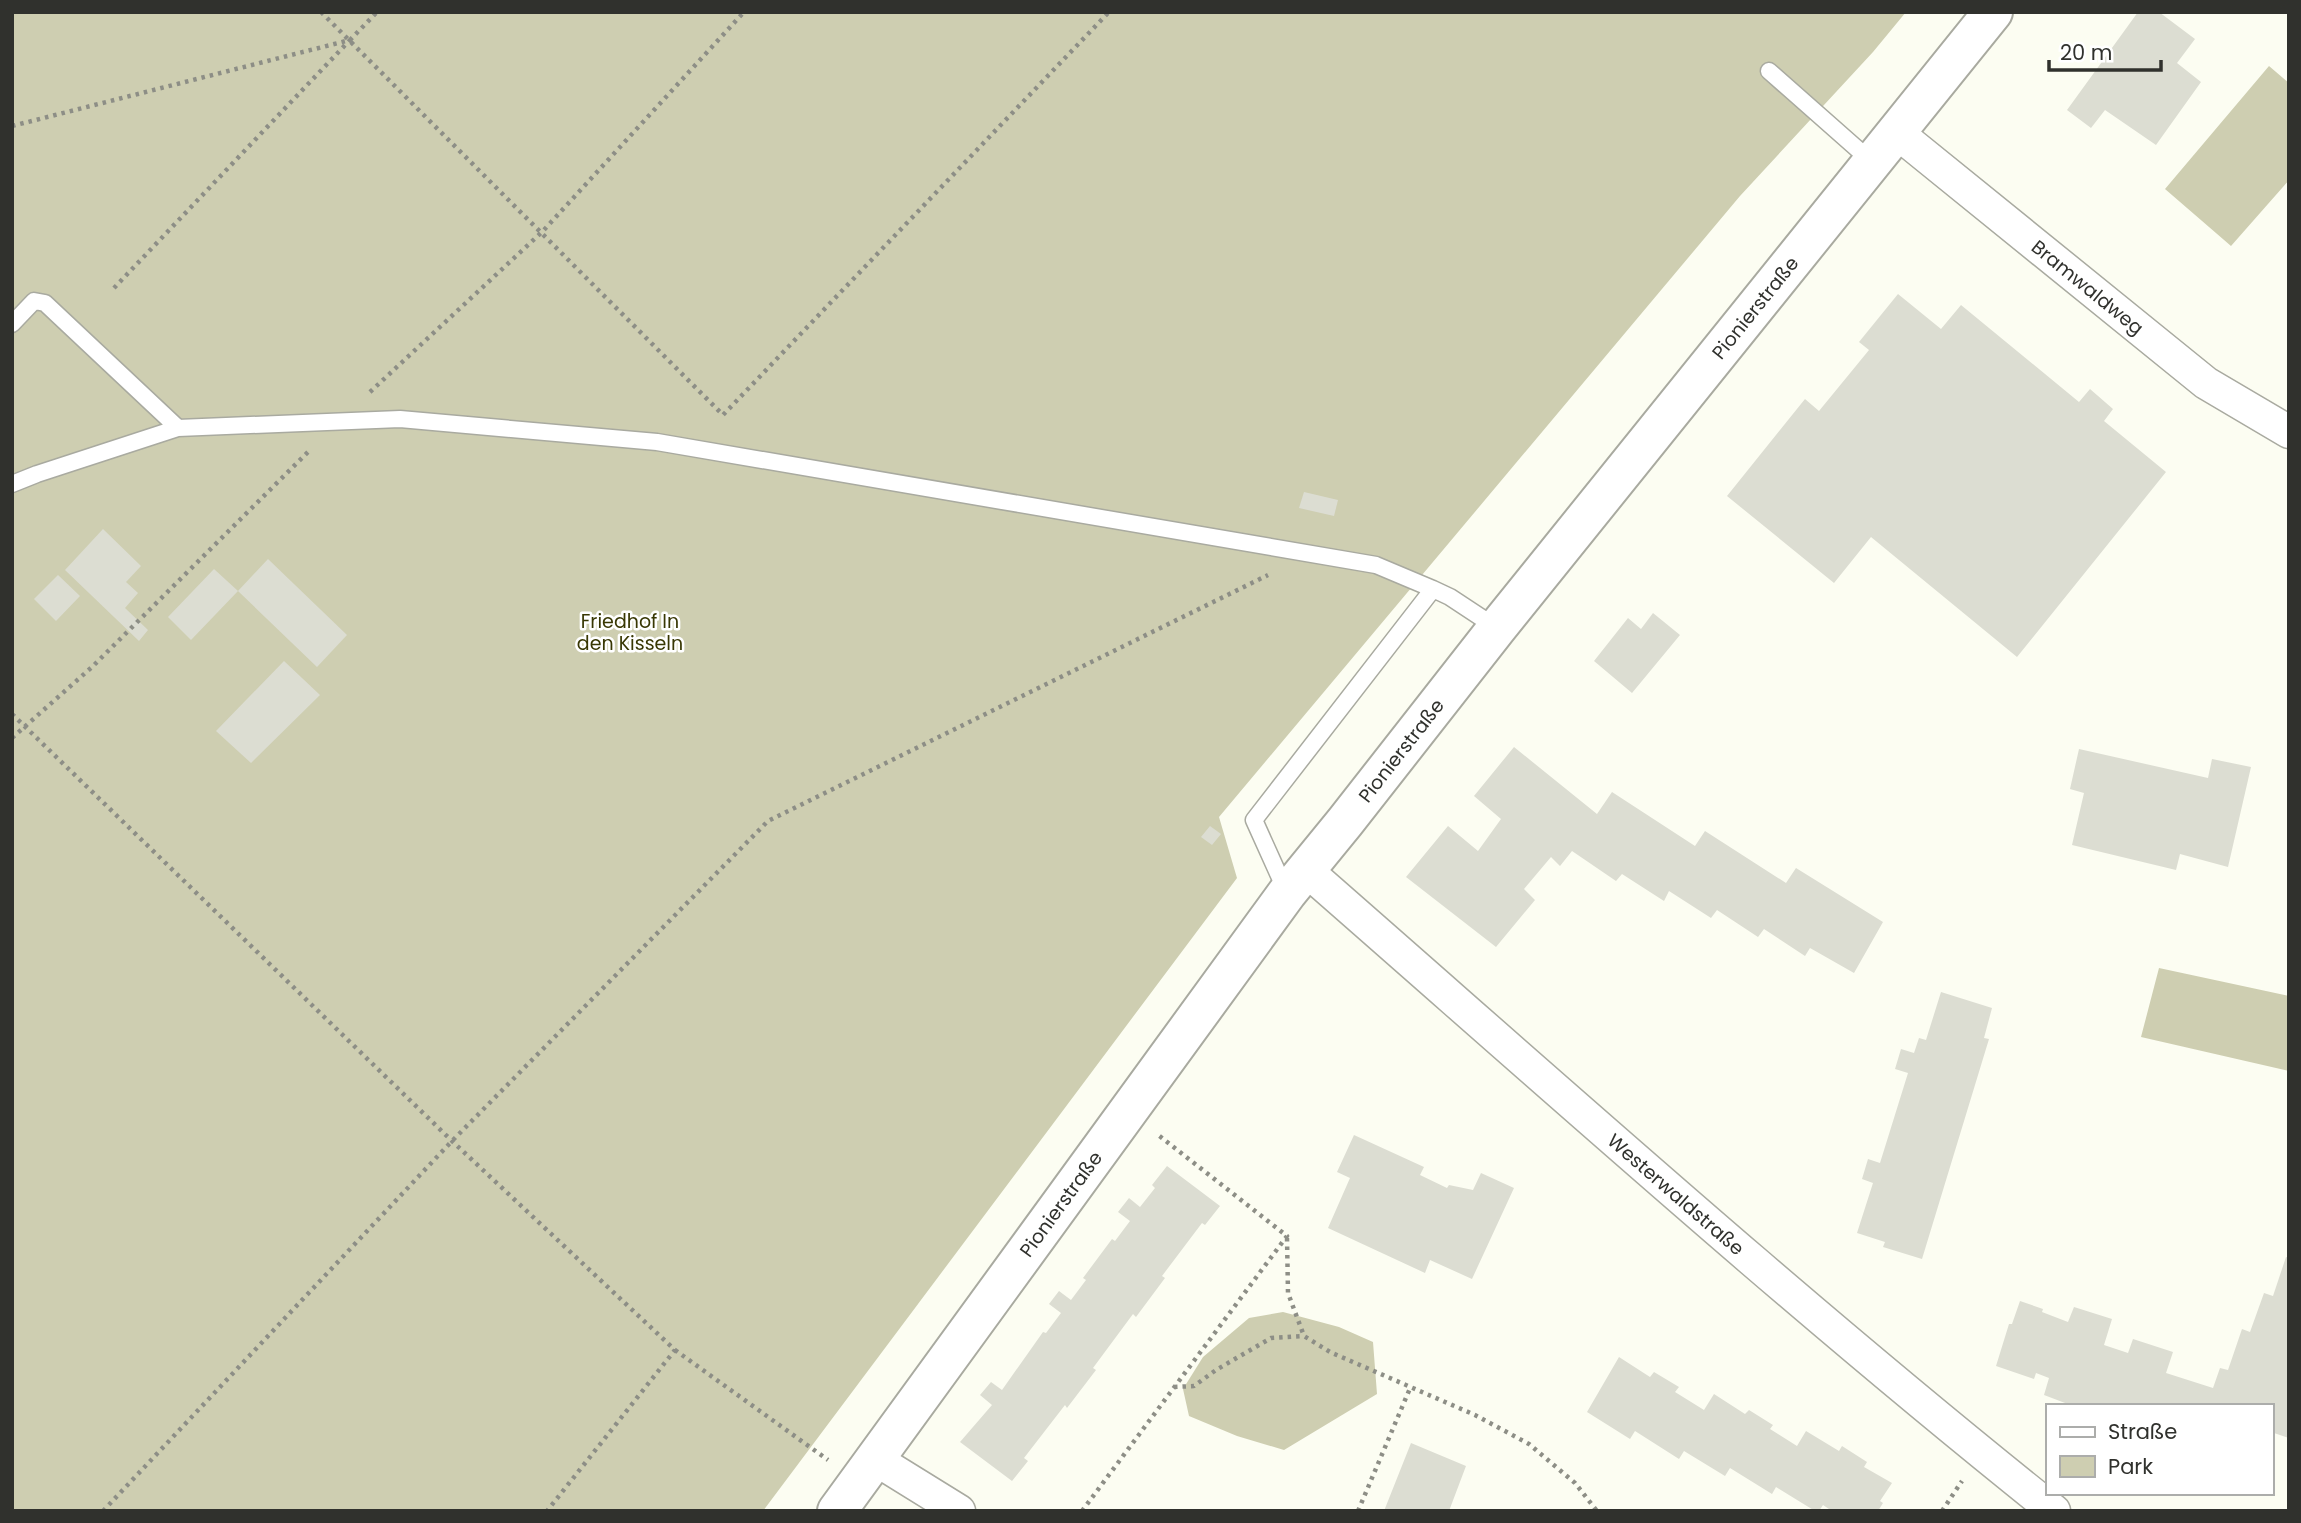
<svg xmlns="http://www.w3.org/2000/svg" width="2301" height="1523" viewBox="0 0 2301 1523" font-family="Poppins,sans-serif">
  <rect width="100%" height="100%" fill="#fcfdf2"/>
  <!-- green -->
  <path fill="#ceceb1" d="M 12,12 L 1906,12 L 1873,52 L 1740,196 L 1219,817 L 1237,878 L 763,1511 L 12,1511 Z
    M 2269,66 L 2289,83 L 2289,180 L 2231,246 L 2165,189 Z
    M 2159,968 L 2289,996 L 2289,1071 L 2141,1037 Z
    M 1283,1312 L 1339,1327 L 1373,1342 L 1377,1394 L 1284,1450 L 1237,1436 L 1189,1416 L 1183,1389 L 1203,1357 L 1249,1318 Z"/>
  <!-- building -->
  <path fill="#dcddd2" d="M 2138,12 L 2159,12 L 2195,39 L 2177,63 L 2201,82 L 2156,145 L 2105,110 L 2091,128 L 2067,110 Z
    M 1898,294 L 1941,329 L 1961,305 L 2079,402 L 2090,389 L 2113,409 L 2104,421 L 2166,472 L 2017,657 L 1871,537 L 1834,583 L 1727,496 L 1805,399 L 1819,411 L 1869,350 L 1859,342 Z
    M 1304,492 L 1338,500 L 1334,516 L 1299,508 Z
    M 103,529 L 141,566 L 126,582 L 138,593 L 125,608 L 148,630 L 139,641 L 65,570 Z
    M 268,559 L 347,635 L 317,667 L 238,591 Z
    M 214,569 L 238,591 L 191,640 L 168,617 Z
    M 58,575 L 80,596 L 56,621 L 34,599 Z
    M 1653,613 L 1680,635 L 1632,693 L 1594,661 L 1628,618 L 1641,629 Z
    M 284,661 L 320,695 L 251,763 L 216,731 Z
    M 1514,747 L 1597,814 L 1612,792 L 1695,846 L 1705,831 L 1786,883 L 1796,868 L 1883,922 L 1854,973 L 1810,948 L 1805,956 L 1764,929 L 1758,937 L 1717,910 L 1711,918 L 1669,891 L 1664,901 L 1622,874 L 1616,881 L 1572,851 L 1560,866 L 1551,857 L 1524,889 L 1535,900 L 1496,947 L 1406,877 L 1448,826 L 1478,851 L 1501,819 L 1474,796 Z
    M 2079,749 L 2208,778 L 2212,759 L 2251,767 L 2228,867 L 2180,854 L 2176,870 L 2072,845 L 2084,793 L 2070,789 Z
    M 1210,826 L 1221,834 L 1212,845 L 1201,837 Z
    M 1941,992 L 1992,1008 L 1984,1038 L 1989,1039 L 1922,1259 L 1883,1247 L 1885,1242 L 1857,1233 L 1873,1183 L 1862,1179 L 1868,1159 L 1880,1163 L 1908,1073 L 1895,1069 L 1901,1049 L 1914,1053 L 1919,1038 L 1926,1040 Z
    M 1354,1135 L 1424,1167 L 1420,1175 L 1447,1188 L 1449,1185 L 1473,1190 L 1481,1173 L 1514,1188 L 1472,1279 L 1430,1260 L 1425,1273 L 1328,1228 L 1350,1178 L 1337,1172 Z
    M 1167,1166 L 1220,1206 L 1205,1225 L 1202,1223 L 1162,1276 L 1165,1278 L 1136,1317 L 1133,1314 L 1093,1368 L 1096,1370 L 1067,1408 L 1065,1405 L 1024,1458 L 1028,1461 L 1012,1481 L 960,1442 L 992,1405 L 980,1395 L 991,1382 L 1002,1390 L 1043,1332 L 1046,1333 L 1061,1313 L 1049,1304 L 1059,1291 L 1071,1300 L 1086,1280 L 1083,1278 L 1112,1239 L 1115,1241 L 1130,1221 L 1118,1212 L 1129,1198 L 1140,1207 L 1155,1188 L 1152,1185 Z
    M 2286,1257 L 2289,1258 L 2289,1438 L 2271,1432 L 2271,1406 L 2073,1406 L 2044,1395 L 2049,1378 L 2036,1373 L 2034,1379 L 1996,1366 L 2009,1324 L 2012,1324 L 2020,1301 L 2043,1309 L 2042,1312 L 2068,1322 L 2074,1307 L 2112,1319 L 2104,1345 L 2128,1353 L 2133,1339 L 2173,1352 L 2166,1373 L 2213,1388 L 2220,1368 L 2228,1370 L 2242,1329 L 2250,1332 L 2264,1293 L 2273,1296 Z
    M 1619,1357 L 1650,1377 L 1654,1372 L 1679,1387 L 1675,1392 L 1704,1410 L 1714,1394 L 1745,1414 L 1749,1410 L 1773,1425 L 1770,1429 L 1797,1446 L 1806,1431 L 1839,1451 L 1842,1446 L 1867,1462 L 1864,1467 L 1892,1483 L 1880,1501 L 1883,1503 L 1878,1511 L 1832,1511 L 1823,1505 L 1819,1511 L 1815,1511 L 1776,1487 L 1772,1494 L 1730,1468 L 1725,1476 L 1684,1451 L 1679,1459 L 1635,1431 L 1630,1439 L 1587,1412 Z
    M 1411,1443 L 1466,1466 L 1449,1511 L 1384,1511 Z"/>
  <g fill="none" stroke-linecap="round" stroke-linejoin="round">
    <defs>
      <path id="lane" d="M 1769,71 L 1871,161
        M 12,324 L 34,301 L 45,303 L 178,428
        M 12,484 L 37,474 L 178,428 L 400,419 L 657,442 L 1376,565 L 1433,589
        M 1286,891 L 1254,820 L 1433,589 L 1450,597 L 1497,628"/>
      <g id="street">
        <path id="s1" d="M 1895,131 L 2206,383 L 2289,432"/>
        <path id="s2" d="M 1306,870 C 1553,1086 1797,1306 2054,1511"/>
        <path d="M 875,1459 L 959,1511"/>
      </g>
      <g id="secondary">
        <path id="s3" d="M 837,1511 L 1287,893 L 1345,822 L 1497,628 L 1993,12"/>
      </g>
    </defs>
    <!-- lane casing -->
    <use href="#lane" stroke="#a9aaa0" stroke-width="19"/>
    <!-- street casing -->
    <use href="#street" stroke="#a9aaa0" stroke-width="35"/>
    <!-- secondary casing -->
    <use href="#secondary" stroke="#a9aaa0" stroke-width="42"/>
    <!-- path -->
    <path stroke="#8d8e86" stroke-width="4.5" stroke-dasharray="3.5 5" stroke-linecap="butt" d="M 321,12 L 723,415 L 1109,12
      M 12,126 L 350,40 L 377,12
      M 114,288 L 350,40
      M 370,392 L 542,232 L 744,12
      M 12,714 L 452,1141 L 675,1350 L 547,1511
      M 12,738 L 92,667 L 311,449
      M 1287,1238 L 1288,1293 L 1304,1336 L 1330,1352 L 1475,1415 L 1529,1444 L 1575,1483 L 1597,1511
      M 675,1350 L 828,1460
      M 1174,1387 L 1194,1386 L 1216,1370 L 1271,1338 L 1304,1336
      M 103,1511 L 452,1141 L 768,821 L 1268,575
      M 1082,1511 L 1287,1236 L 1157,1134
      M 1358,1511 L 1411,1386
      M 1942,1511 L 1962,1481"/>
    <!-- lane -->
    <use href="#lane" stroke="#fff" stroke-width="16"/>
    <!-- street -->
    <use href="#street" stroke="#fff" stroke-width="32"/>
    <!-- secondary -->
    <use href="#secondary" stroke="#fff" stroke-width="38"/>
  </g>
  <g text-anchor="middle" stroke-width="5" stroke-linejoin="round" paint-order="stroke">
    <!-- street labels -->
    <g font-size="19" fill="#30312d" stroke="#fff">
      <text dy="7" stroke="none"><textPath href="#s1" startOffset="248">Bramwaldweg</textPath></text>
      <text dy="7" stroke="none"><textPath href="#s3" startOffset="1514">Pionierstraße</textPath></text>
      <text dy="7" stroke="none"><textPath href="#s3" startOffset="947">Pionierstraße</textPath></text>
      <text dy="7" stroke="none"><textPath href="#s2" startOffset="492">Westerwaldstraße</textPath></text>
      <text dy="7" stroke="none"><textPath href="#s3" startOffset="380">Pionierstraße</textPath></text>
    </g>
    <!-- park labels -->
    <g font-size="19" fill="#383703" stroke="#fff">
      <text x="630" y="628">Friedhof In<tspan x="630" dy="22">den Kisseln</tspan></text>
    </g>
  </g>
  <!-- border -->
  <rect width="2301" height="1523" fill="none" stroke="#30312d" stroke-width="28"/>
  <!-- legend -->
  <rect x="2046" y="1404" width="228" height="91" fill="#ffffff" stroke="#acadab" stroke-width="2"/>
  <rect x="2060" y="1427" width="35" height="10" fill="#ffffff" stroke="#acadab" stroke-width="2"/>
  <text x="2108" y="1439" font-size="21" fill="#30312d">Straße</text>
  <rect x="2060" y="1456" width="35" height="21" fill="#ceceb1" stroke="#acadab" stroke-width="2"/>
  <text x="2108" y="1474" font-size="21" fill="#30312d">Park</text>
  <!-- scale -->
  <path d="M2049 60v10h112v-10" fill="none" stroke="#30312d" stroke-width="3.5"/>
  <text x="2060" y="60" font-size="21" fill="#30312d" stroke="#ffffff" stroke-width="5" paint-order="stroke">20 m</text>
</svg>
